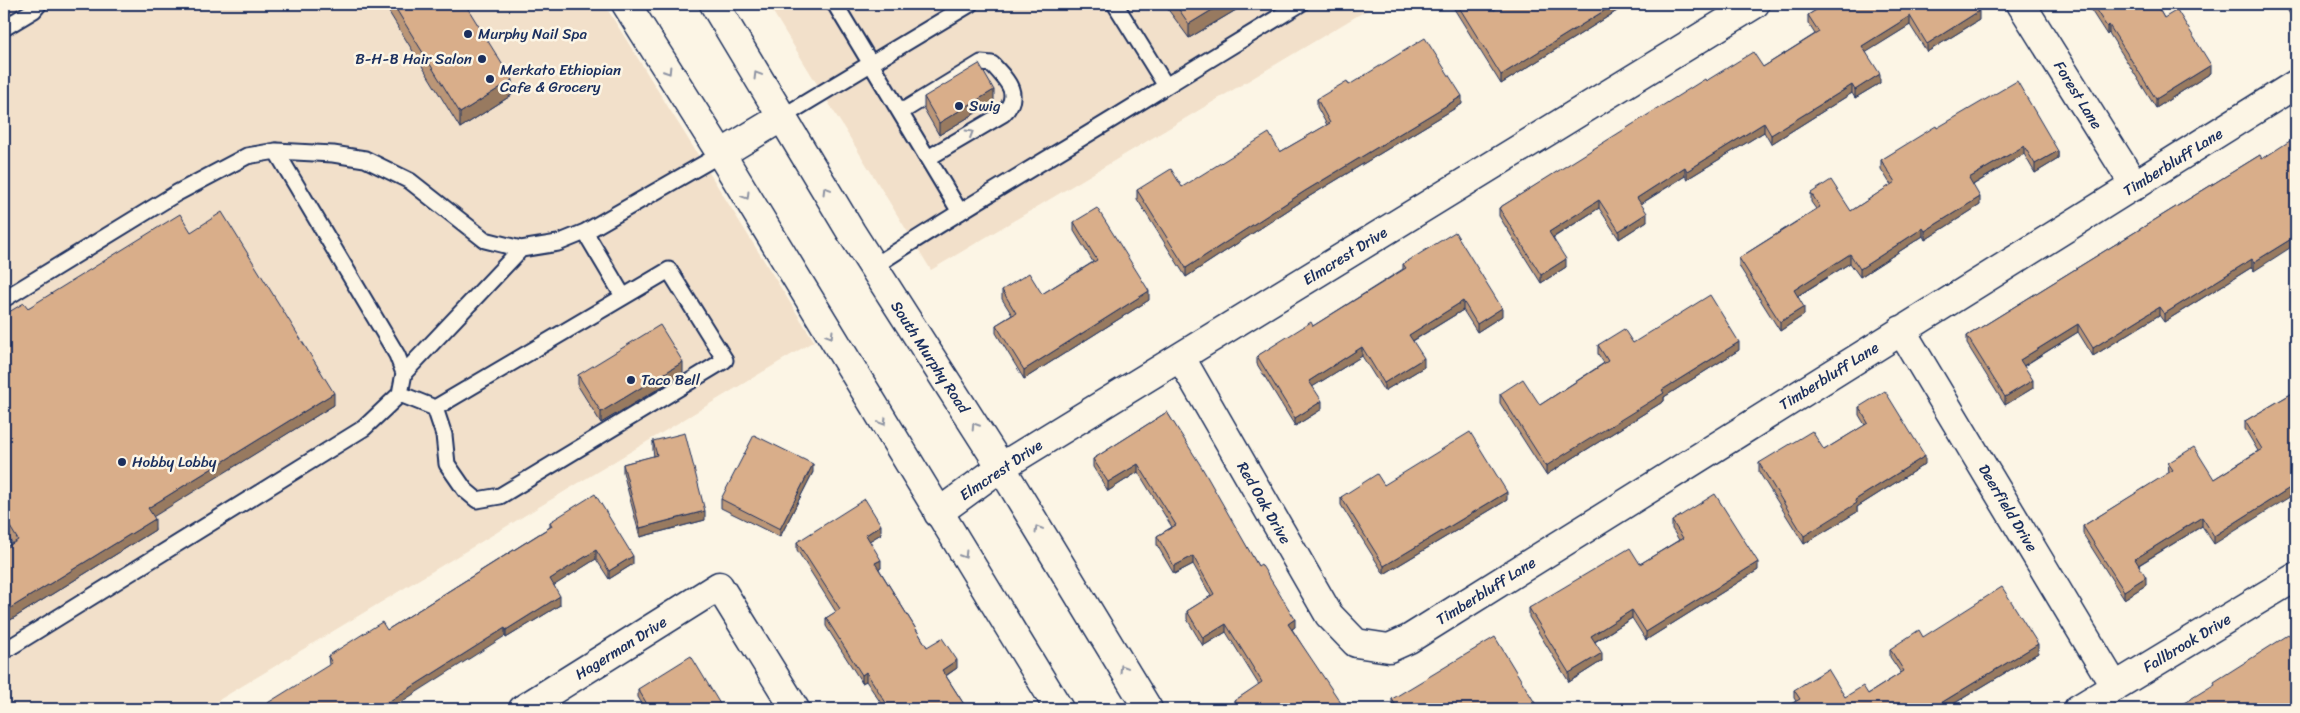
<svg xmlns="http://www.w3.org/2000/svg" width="2300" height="713" viewBox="0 0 2300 713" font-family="Sriracha,sans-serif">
  <rect width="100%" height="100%" fill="#fcf5e5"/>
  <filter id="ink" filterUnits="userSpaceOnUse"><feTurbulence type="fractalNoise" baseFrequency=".02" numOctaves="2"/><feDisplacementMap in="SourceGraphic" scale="10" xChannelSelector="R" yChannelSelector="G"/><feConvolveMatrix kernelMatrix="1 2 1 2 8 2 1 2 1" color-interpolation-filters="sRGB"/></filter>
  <g filter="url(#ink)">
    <!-- built -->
    <path fill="#f2e0ca" d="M 4,4 L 604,4 L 814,341 L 204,709 L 4,709 Z
      M 768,4 L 1377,4 L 931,270 Z"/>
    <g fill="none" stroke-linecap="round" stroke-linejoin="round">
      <defs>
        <path id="service" d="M 835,4 L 960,212
          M 4,28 L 34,10 L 39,4
          M 1166,86 L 1300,4
          M 901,112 L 981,63 L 992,64 C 1008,81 1022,95 1003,114 L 928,158
          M 782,117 L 970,4
          M 585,232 L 623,296
          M 873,267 C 969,204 1069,147 1166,86 L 1115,4
          M 4,299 L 177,193 L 247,156 L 276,151 L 333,154 L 365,159 L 410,181 L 485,240 L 521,249 L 558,243 L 585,232 L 721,154
          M 404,373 L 521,249
          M 400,394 L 435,408 L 669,270 L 725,360 L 500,496 L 477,500 L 465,490 L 447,464 L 444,435 L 435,408
          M 4,651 L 364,428 L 400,394 L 404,373 L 397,355 L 276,151"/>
        <path id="minor" d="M 2021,4 L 2135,186
          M 1901,330 L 2115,687
          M 1181,358 L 1329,615 L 1356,643 L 1389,648 L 1409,639 L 2296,84
          M 938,513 L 1001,467 L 1755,4
          M 523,709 L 719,586 L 795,709
          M 2078,709 L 2296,577"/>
        <path id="secondary" d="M 626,4 L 721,154 L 1059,709
          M 714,4 L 851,232 L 1001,467 L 1148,709
          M 721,154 L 782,117"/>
      </defs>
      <!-- service casing -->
      <use href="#service" stroke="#1b2f5e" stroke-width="19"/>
      <!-- minor casing -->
      <use href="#minor" stroke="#1b2f5e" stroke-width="31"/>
      <!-- secondary casing -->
      <use href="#secondary" stroke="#1b2f5e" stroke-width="31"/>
      <!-- service -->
      <use href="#service" stroke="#fcf5e5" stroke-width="15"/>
      <!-- minor -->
      <use href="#minor" stroke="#fcf5e5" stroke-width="28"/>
      <!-- secondary -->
      <use href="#secondary" stroke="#fcf5e5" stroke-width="28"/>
    </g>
    <!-- wall -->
    <path fill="#bb9677" stroke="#1b2f5e" d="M 384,4 L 465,4 L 512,95 L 460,128 Z
      M 1164,4 L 1246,4 L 1189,38 Z
      M 1451,4 L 1490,4 L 1494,10 L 1505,4 L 1628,4 L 1501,84 Z
      M 1826,4 L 1979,20 L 1927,52 L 1910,25 L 1866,52 L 1880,83 L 1855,98 L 1852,93 L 1771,144 L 1764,132 L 1687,179 L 1685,176 L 1641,204 L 1647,221 L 1619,239 L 1599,208 L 1553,238 L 1566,267 L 1541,283 L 1499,216 L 1499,208 L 1706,81 L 1763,67 L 1815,34 L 1808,23 L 1808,15 Z
      M 2087,4 L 2156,4 L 2164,18 L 2211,73 L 2156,108 L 2109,33 L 2107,35 Z
      M 2284,4 L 2296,4 L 2296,13 L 2291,16 Z
      M 1349,85 L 1462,104 L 1305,199 L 1186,277 L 1137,199 L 1137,190 L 1182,187 L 1280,152 L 1327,125 L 1317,107 L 1317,99 Z
      M 924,97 L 994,102 L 939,135 L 924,109 Z
      M 1937,128 L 2058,151 L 2058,159 L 2035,173 L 2024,154 L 1973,185 L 1980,205 L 1925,240 L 1923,236 L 1860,277 L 1850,263 L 1798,296 L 1804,315 L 1780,331 L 1739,266 L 1739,258 L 1816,209 L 1811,202 L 1811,193 L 1851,211 L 1891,185 L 1881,169 L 1881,160 Z
      M 2260,155 L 2254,271 L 2252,267 L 2164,322 L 2159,315 L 2093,356 L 2078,332 L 2024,366 L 2033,388 L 2005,405 L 1967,344 L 1967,336 Z
      M 1074,222 L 1149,300 L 1024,379 L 996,333 L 996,325 L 1012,315 L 1002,299 L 1002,290 L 1042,294 L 1093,262 L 1074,231 Z
      M 191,232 L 334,405 L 153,516 L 155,530 L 4,624 L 4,549 L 12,543 L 4,529 L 4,315 L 28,308 Z
      M 1403,264 L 1502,316 L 1477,332 L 1463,310 L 1413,341 L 1424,367 L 1384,391 L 1362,356 L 1312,387 L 1322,409 L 1295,426 L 1257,364 L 1257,356 L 1313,326 L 1403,269 Z
      M 1633,343 L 1739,350 L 1664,397 L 1664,401 L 1546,475 L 1500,403 L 1500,394 L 1540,405 L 1604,363 L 1598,354 L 1598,345 Z
      M 683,374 L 601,423 L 578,386 L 578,375 Z
      M 2296,391 L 2214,544 L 2202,526 L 2139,565 L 2146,585 L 2124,599 L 2083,534 L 2083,526 L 2169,473 L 2168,463 L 2214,479 L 2258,451 L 2245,429 L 2245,421 Z
      M 1859,407 L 1925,464 L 1857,507 L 1857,512 L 1804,544 L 1759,472 L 1759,463 L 1824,450 L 1865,425 L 1859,415 Z
      M 1167,412 L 1258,566 L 1295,627 L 1292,629 L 1341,709 L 1234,709 L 1234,701 L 1259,685 L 1226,632 L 1203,646 L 1187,619 L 1187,611 L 1211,596 L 1193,564 L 1174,574 L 1157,545 L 1157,536 L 1172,527 L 1138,472 L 1108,491 L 1093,467 L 1093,459 Z
      M 653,441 L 705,520 L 640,537 L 623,472 L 623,464 L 654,456 L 653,450 Z
      M 813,472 L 780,537 L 721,508 L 721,499 Z
      M 1384,485 L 1507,500 L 1384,574 L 1341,505 L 1341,497 Z
      M 1672,521 L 1758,570 L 1646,640 L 1632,618 L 1595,642 L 1602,661 L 1569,682 L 1529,617 L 1529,608 L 1640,564 L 1679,540 L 1672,529 Z
      M 550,522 L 633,564 L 609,579 L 596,559 L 554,585 L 560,605 L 506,638 L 505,636 L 329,665 L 328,656 L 387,630 L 550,527 Z
      M 881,534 L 869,541 L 881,568 L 879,569 L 927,647 L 957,668 L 946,676 L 967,709 L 885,709 L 866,681 L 862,683 L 826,626 L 826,618 L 836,612 L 797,550 L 797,542 Z
      M 1923,637 L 2038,653 L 1945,709 L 1783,709 L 1796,701 L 1794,698 L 1794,690 L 1845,697 L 1868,694 L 1901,673 L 1890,657 L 1890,649 Z
      M 638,689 L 723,709 L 645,709 L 638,697 Z
      M 1392,699 L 1538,709 L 1393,709 L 1392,708 Z"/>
    <!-- shaded-wall -->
    <path fill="#987a61" stroke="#1b2f5e" d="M 1222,4 L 1246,4 L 1189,38 L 1189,24 Z
      M 1615,4 L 1628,4 L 1501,84 L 1501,75 Z
      M 2296,4 L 2296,13 L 2291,16 L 2291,7 Z
      M 1979,11 L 1979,20 L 1927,52 L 1927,44 Z
      M 1910,16 L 1910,25 L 1862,55 L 1862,46 Z
      M 2109,25 L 2109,33 L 2107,35 L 2107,27 Z
      M 2211,65 L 2211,73 L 2156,108 L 2156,99 Z
      M 1880,74 L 1880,83 L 1855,98 L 1855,90 Z
      M 512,80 L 512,95 L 460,128 L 460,113 Z
      M 1852,85 L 1852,93 L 1771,144 L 1771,135 Z
      M 994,90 L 994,102 L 939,135 L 939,123 Z
      M 1462,96 L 1462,104 L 1305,199 L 1186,277 L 1186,268 L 1305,191 Z
      M 1764,123 L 1764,132 L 1687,179 L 1687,171 Z
      M 2024,146 L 2024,154 L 1969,187 L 1969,178 Z
      M 2058,151 L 2058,159 L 2035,173 L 2035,164 Z
      M 1685,167 L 1685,176 L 1637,206 L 1637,198 Z
      M 1980,197 L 1980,205 L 1925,240 L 1925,231 Z
      M 1599,200 L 1599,208 L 1549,240 L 1549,232 Z
      M 1647,213 L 1647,221 L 1619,239 L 1619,231 Z
      M 1923,228 L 1923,236 L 1860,277 L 1860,269 Z
      M 2296,236 L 2296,244 L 2254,271 L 2254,262 Z
      M 1850,254 L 1850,263 L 1794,298 L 1794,290 Z
      M 1566,259 L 1566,267 L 1541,283 L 1541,275 Z
      M 2252,259 L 2252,267 L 2164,322 L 2164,314 Z
      M 1149,291 L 1149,300 L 1024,379 L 1024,370 Z
      M 1463,301 L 1463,310 L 1409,343 L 1409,335 Z
      M 1804,307 L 1804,315 L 1780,331 L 1780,322 Z
      M 2159,307 L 2159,315 L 2093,356 L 2093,348 Z
      M 1502,308 L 1502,316 L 1477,332 L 1477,324 Z
      M 2078,324 L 2078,332 L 2020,368 L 2020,360 Z
      M 1739,342 L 1739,350 L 1664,397 L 1664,401 L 1546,475 L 1546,466 L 1662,390 Z
      M 1362,347 L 1362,356 L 1309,389 L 1309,381 Z
      M 1424,358 L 1424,367 L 1384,391 L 1384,383 Z
      M 683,362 L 683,374 L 601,423 L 601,412 Z
      M 2033,380 L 2033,388 L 2005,405 L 2005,397 Z
      M 334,393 L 334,405 L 148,520 L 148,508 Z
      M 1322,401 L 1322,409 L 1295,426 L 1295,418 Z
      M 1925,456 L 1925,464 L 1857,507 L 1857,512 L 1804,544 L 1804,536 L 1855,500 Z
      M 813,464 L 813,472 L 780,537 L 780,529 Z
      M 1138,464 L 1138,472 L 1108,491 L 1108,482 Z
      M 2296,484 L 2296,493 L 2214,544 L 2214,536 Z
      M 1507,492 L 1507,500 L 1384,574 L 1384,566 Z
      M 705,511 L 705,520 L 640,537 L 640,528 Z
      M 2202,517 L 2202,526 L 2135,567 L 2135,559 Z
      M 155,519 L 155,530 L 4,624 L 4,612 Z
      M 881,525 L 881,534 L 866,543 L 866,535 Z
      M 596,550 L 596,559 L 550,588 L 550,579 Z
      M 633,556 L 633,564 L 609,579 L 609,571 Z
      M 1193,556 L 1193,564 L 1174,574 L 1174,566 Z
      M 881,560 L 881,568 L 875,572 L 875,563 Z
      M 1758,562 L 1758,570 L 1646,640 L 1646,632 Z
      M 2146,577 L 2146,585 L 2124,599 L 2124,591 Z
      M 560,596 L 560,605 L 506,638 L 506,630 Z
      M 1632,610 L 1632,618 L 1591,644 L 1591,636 Z
      M 1295,619 L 1295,627 L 1288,632 L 1288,624 Z
      M 1226,624 L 1226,632 L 1203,646 L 1203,638 Z
      M 505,628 L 505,636 L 390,709 L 377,709 Z
      M 2038,644 L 2038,653 L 1945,709 L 1931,709 Z
      M 1602,653 L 1602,661 L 1569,682 L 1569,673 Z
      M 957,660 L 957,668 L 942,678 L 942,670 Z
      M 866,672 L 866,681 L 862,683 L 862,675 Z
      M 1341,703 L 1341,709 L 1332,709 Z"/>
    <!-- building -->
    <path fill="#d9ae8a" stroke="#1b2f5e" d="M 393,4 L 465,4 L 512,80 L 460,113 Z
      M 1175,4 L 1222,4 L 1189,24 Z
      M 1457,4 L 1490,4 L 1494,10 L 1505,4 L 1615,4 L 1501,75 Z
      M 1826,4 L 1974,4 L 1979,11 L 1927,44 L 1910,16 L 1862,46 L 1880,74 L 1855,90 L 1852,85 L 1771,135 L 1764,123 L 1687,171 L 1685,167 L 1637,198 L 1647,213 L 1619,231 L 1599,200 L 1549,232 L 1566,259 L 1541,275 L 1499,208 L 1705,79 L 1706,81 L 1753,52 L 1763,67 L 1819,32 L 1808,15 Z
      M 2092,4 L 2156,4 L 2164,18 L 2177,10 L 2211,65 L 2156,99 L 2109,25 L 2107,27 Z
      M 2289,4 L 2296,4 L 2291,7 Z
      M 1425,38 L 1462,96 L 1305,191 L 1186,268 L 1137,190 L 1171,169 L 1182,187 L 1269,133 L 1280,152 L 1330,123 L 1317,99 L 1347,81 L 1349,85 Z
      M 979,64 L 994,90 L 939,123 L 924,97 Z
      M 2017,81 L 2058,151 L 2035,164 L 2024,146 L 1969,178 L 1980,197 L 1925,231 L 1923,228 L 1860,269 L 1850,254 L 1794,290 L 1804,307 L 1780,322 L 1739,258 L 1820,207 L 1811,193 L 1831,180 L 1851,211 L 1895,182 L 1881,160 L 1936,126 L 1937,128 Z
      M 2296,137 L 2296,236 L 2254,262 L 2252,259 L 2164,314 L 2159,307 L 2093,348 L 2078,324 L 2020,360 L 2033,380 L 2005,397 L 1967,336 L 2260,155 L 2262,159 Z
      M 1097,208 L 1149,291 L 1024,370 L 996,325 L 1016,313 L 1002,290 L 1029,273 L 1042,294 L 1097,260 L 1074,222 Z
      M 222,212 L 334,393 L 148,508 L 155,519 L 4,612 L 4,549 L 18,540 L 4,517 L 4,315 L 24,303 L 28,308 L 180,214 L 191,232 Z
      M 1455,232 L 1502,308 L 1477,324 L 1463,301 L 1409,335 L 1424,358 L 1384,383 L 1362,347 L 1309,381 L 1322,401 L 1295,418 L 1257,356 L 1311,322 L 1313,326 L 1406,268 L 1403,264 Z
      M 1710,295 L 1739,342 L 1662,390 L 1664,393 L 1546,466 L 1500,394 L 1523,379 L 1540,405 L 1608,361 L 1598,345 L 1624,329 L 1633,343 Z
      M 660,325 L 683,362 L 601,412 L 578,375 Z
      M 1885,391 L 1925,456 L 1855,500 L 1857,503 L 1804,536 L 1759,463 L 1812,431 L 1824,450 L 1868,423 L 1859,407 Z
      M 2296,391 L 2296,484 L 2214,536 L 2202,517 L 2135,559 L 2146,577 L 2124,591 L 2083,526 L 2173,470 L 2168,463 L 2194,447 L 2214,479 L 2262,449 L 2245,421 Z
      M 1167,412 L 1201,466 L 1258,566 L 1261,564 L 1295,619 L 1288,624 L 1341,703 L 1332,709 L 1239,709 L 1234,701 L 1262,682 L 1226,624 L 1203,638 L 1187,611 L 1214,594 L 1193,556 L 1174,566 L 1157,536 L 1176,525 L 1138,464 L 1108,482 L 1093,459 Z
      M 1470,432 L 1507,492 L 1384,566 L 1341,497 L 1377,474 L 1384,485 Z
      M 685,433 L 705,511 L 640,528 L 623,464 L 657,455 L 653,441 Z
      M 754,435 L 813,464 L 780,529 L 721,499 Z
      M 595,494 L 633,556 L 609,571 L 596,550 L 550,579 L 560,596 L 506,630 L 505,628 L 377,709 L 258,709 L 332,663 L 328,656 L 382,622 L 387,630 L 552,526 L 550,522 Z
      M 1715,494 L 1758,562 L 1646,632 L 1632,610 L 1591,636 L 1602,653 L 1569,673 L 1529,608 L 1630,548 L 1640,564 L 1683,538 L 1672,521 Z
      M 865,499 L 881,525 L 866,535 L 881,560 L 875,563 L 927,647 L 942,638 L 957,660 L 942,670 L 967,709 L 890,709 L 866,672 L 862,675 L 826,618 L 840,609 L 797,542 Z
      M 2002,587 L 2038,644 L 1931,709 L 1783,709 L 1800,699 L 1794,690 L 1828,669 L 1845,697 L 1863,686 L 1868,694 L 1904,671 L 1890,649 L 1919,630 L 1923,637 Z
      M 2296,630 L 2296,709 L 2174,709 L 2215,684 L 2214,682 Z
      M 1495,637 L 1538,708 L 1536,709 L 1398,709 L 1392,699 Z
      M 691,656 L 723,709 L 650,709 L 638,689 Z"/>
    <!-- one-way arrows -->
    <defs><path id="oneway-chevron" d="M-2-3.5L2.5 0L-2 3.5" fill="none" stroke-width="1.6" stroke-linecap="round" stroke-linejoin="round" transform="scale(1.25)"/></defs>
    <g stroke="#8c92a2">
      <use href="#oneway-chevron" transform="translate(668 71) rotate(58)"/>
      <use href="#oneway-chevron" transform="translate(757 75) rotate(-121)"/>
      <use href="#oneway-chevron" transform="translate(970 133) rotate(-31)"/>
      <use href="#oneway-chevron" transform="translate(826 190) rotate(-121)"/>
      <use href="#oneway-chevron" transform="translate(746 196) rotate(59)"/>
      <use href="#oneway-chevron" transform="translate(830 335) rotate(59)"/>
      <use href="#oneway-chevron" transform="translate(883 422) rotate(59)"/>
      <use href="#oneway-chevron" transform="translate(975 426) rotate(-123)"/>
      <use href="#oneway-chevron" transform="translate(1038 529) rotate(-121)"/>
      <use href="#oneway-chevron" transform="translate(964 555) rotate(58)"/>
      <use href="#oneway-chevron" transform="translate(1123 668) rotate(-121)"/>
    </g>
  </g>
  <!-- markers -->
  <g fill="#1b2f5e" stroke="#fcf5e5" stroke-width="2">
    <circle cx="468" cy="34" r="5"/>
    <circle cx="482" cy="59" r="5"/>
    <circle cx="490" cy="79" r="5"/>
    <circle cx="959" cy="106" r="5"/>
    <circle cx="631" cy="380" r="5"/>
    <circle cx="122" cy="462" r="5"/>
  </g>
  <g text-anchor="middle" stroke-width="5" stroke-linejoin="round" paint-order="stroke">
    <!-- poi labels -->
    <g font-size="15" fill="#1b2f5e" stroke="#fcf5e5" text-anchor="start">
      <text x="478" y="39">Murphy Nail Spa</text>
      <text x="472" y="64" text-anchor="end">B-H-B Hair Salon</text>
      <text x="500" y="75">Merkato Ethiopian<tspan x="500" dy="17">Cafe &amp; Grocery</tspan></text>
      <text x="969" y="111">Swig</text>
      <text x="641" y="385">Taco Bell</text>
      <text x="132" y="467">Hobby Lobby</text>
    </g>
    <!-- street labels -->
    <g font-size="15" fill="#1b2f5e" stroke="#fcf5e5">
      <text transform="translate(2078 95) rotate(58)" y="5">Forest Lane</text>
      <text transform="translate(2173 162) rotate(-32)" y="5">Timberbluff Lane</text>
      <text transform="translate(1345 256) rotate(-32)" y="5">Elmcrest Drive</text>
      <text transform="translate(930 357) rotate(57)" y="5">South Murphy Road</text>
      <text transform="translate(1829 376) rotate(-32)" y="5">Timberbluff Lane</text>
      <text transform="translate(1001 470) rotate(-34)" y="5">Elmcrest Drive</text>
      <text transform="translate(1264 503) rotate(60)" y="5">Red Oak Drive</text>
      <text transform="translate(2008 508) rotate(59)" y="5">Deerfield Drive</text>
      <text transform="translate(1486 591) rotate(-32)" y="5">Timberbluff Lane</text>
      <text transform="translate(2187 643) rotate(-31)" y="5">Fallbrook Drive</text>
      <text transform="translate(621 648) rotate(-32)" y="5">Hagerman Drive</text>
    </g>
  </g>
  <!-- margin -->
  <rect width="2300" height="713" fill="none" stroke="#fcf5e5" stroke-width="20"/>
  <rect x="10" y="10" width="2280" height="693" fill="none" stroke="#1b2f5e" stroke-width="2" filter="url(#ink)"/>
</svg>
